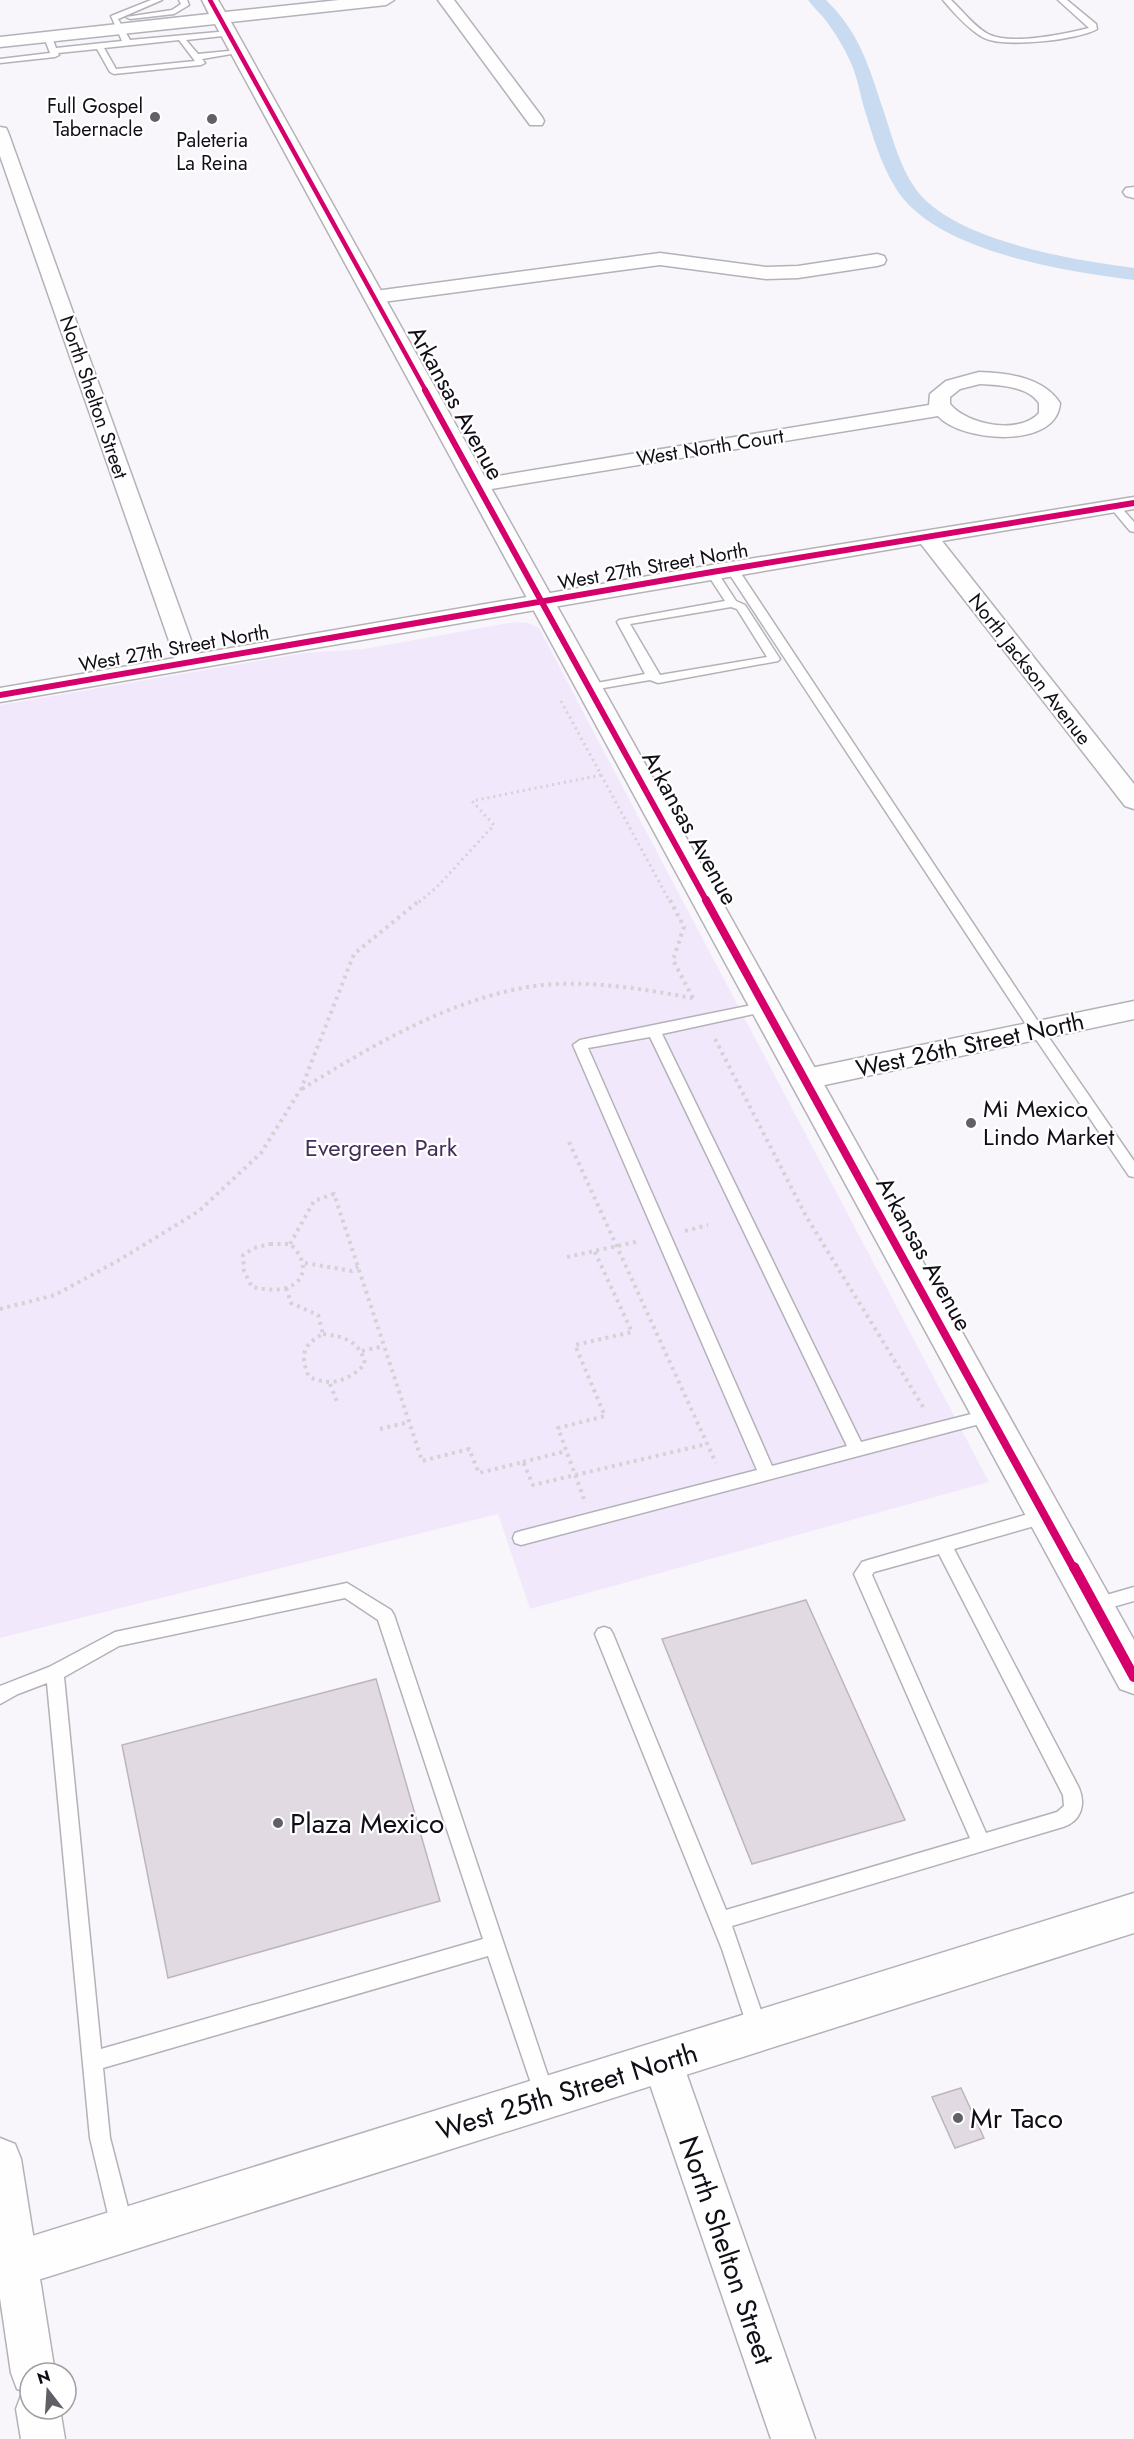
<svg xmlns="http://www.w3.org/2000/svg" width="1134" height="2439" viewBox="0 0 1134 2439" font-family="Jost,sans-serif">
  <rect width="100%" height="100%" fill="#f8f6fb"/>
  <!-- green -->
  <path fill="#f1e9fb" d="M 514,622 L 528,623 L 539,628 L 989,1482 L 530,1609 L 498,1514 L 0,1638 L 0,705 L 304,653 L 364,649 Z"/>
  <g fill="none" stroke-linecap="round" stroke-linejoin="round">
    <!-- canal -->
    <path fill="#c8dbf0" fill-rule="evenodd" d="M 808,0 L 826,0 C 861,34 869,68 884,112 C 892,137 900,167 915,188 C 952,241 1074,260 1134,268 L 1134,280 C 1066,271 933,252 895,187 C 881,164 873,137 865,111 C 860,95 858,79 851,63 C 844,47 834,31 823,17 C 818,11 812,6 808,0 Z"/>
  </g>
  <!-- building -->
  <path fill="#e1dae2" stroke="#bcb6bc" stroke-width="1.5" d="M 806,1600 L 905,1820 L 752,1864 L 662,1639 Z
    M 376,1679 L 440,1901 L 168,1978 L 122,1745 Z
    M 961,2088 L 984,2138 L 955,2148 L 932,2097 Z"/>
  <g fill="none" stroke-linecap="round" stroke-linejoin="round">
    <defs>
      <path id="lane" d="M 151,0 L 162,0 L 118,19 L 130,40 L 229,31 L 232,31 L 232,35 L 186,40 L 198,54 L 239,50 L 243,52 L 202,59 L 205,63 L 201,65 L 114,74 L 110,72 L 97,49 L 58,53 L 59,55 L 55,57 L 0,63 L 0,59 L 50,53 L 44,37 L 48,35 L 52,37 L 56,48 L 122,41 L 111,16 ZM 179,40 L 195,61 L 116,69 L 104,48 Z
        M 179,0 L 187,0 L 189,5 L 174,14 L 130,19 L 126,17 L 172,10 L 181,4 Z
        M 943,0 L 951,0 C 963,11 975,28 990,35 C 1013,45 1065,34 1089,28 L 1058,0 L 1067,0 L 1096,24 L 1097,29 C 1079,40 1003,48 984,38 C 969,30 954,13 943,0 Z
        M 1114,503 L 1118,504 L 1134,522 L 1134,532 L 1130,531 L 1109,506 Z
        M 732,566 L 738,569 L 1043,1029 L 1134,1161 L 1134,1177 L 1129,1176 L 1033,1035 L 726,569 Z
        M 712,569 L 716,570 L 736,601 L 745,605 L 780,659 L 778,661 L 658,683 L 650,680 L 586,691 L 586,685 L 645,674 L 617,622 L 619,620 L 725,601 L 706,572 ZM 731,607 L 737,609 L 767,657 L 660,675 L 630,624 Z
        M 767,1002 L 772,1004 L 774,1007 L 772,1010 L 662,1034 L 861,1442 L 991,1409 L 997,1410 L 999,1415 L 997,1420 L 991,1421 L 521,1545 L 515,1543 L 513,1538 L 515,1533 L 521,1531 L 757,1470 L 573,1045 L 580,1040 ZM 650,1037 L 847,1446 L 772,1466 L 588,1048 Z
        M 1046,1509 L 1052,1511 L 1054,1516 L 1052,1521 L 954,1549 L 1079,1788 C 1086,1805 1081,1821 1063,1827 L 732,1926 L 768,2031 L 765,2038 L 758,2041 L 751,2038 L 722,1949 L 595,1634 L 598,1629 L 604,1627 L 610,1629 L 613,1634 L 726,1910 L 970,1838 L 854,1574 L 862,1562 L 868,1560 ZM 939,1554 L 1063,1795 L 1064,1806 L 1057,1812 L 986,1833 L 872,1575 L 874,1572 Z
        M 347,1583 L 391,1610 L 394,1615 L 555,2097 L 552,2104 L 545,2107 L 538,2104 L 488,1956 L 103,2068 L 110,2138 L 133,2227 L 129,2234 L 122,2238 L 115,2234 L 111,2227 L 90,2138 L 47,1683 L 18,1694 L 0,1704 L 0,1686 L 49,1667 L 115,1632 ZM 345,1598 L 378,1620 L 483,1939 L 101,2049 L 64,1677 L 119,1646 Z
        M 1134,1587 L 1134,1601 L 1095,1612 L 1089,1610 L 1086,1605 L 1089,1600 Z"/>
      <path id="street" d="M 438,0 L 454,0 L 542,117 L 544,121 L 542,125 L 530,125 Z
        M 0,127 L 6,128 L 8,132 L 196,654 L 712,565 L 1134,497 L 1134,509 L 942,541 L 1134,784 L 1134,809 L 1125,806 L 921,544 L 0,702 L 0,688 L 175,658 L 0,156 Z
        M 1134,187 L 1134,198 L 1126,196 L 1123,192 L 1126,188 Z
        M 660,253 L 766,267 L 798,266 L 877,254 L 884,256 L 886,260 L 884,264 L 877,266 L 798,278 L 766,279 L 660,265 L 375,303 L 368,301 L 366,297 L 368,293 L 375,291 Z
        M 979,372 C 1008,373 1043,377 1060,403 C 1057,450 961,442 938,416 L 479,491 L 472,489 L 468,485 L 472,481 L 479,479 L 929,405 L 930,394 L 946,381 ZM 980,384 C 999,385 1028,386 1039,403 L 1039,413 C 1020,435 967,425 950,404 L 950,397 L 960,389 Z
        M 1134,1001 L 1134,1019 L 806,1089 L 796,1086 L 792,1079 L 796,1072 L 806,1069 Z
        M 662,2041 L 676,2047 L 682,2061 L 815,2439 L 771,2439 L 642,2061 L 648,2047 Z
        M 0,2138 L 15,2144 L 21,2159 L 55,2373 L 30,2373 L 30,2409 L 60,2409 L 65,2439 L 21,2439 L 16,2409 L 22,2393 L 26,2392 L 17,2389 L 11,2373 L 0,2298 Z"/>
      <path id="secondary" d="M 202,0 L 218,0 L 225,12 L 339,0 L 394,0 L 386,5 L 231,22 L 1134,1640 L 1134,1694 L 1120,1689 L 215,24 L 0,47 L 0,37 L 209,14 Z
        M 1134,1893 L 1134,1933 L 0,2292 L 0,2246 Z"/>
    </defs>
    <!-- lane casing -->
    <use href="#lane" stroke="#b4b1b8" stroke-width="3"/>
    <!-- street casing -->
    <use href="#street" stroke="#b4b1b8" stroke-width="3"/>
    <!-- secondary casing -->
    <use href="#secondary" stroke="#b4b1b8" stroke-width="3"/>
    <!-- path-far1 -->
    <path stroke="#d3d2d5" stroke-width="3" stroke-dasharray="2 4" stroke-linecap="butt" d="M 561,701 L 670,902
      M 419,902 L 437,887 L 494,825 L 472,801 L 601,775"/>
    <!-- path -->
    <path stroke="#d3d2d5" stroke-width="4" stroke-dasharray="3 4.5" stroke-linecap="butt" d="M 670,900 L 684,927 L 673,960 L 694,1000
      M 715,1039 L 806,1216 L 925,1410
      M 302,1089 C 371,1046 452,998 534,986 C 586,979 642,989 693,998
      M 569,1142 L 716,1463
      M 685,1231 L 708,1225
      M 270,1244 L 290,1244 C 306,1258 310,1280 286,1288 C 275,1291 263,1289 252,1287 L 244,1271 L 243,1255 L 254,1248 Z
      M 290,1244 L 314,1201 L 334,1194 L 422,1461 L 469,1449 L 479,1473 L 523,1462 L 533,1485 L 707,1444
      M 567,1257 L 640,1241
      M 305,1263 L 352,1271 L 358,1267
      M 286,1288 L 291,1303 L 318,1315 L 323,1334
      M 0,1309 L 55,1295 L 121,1259 L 199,1211 L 261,1153 L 301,1089 L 354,954 L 420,900
      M 323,1334 C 344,1336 361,1342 365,1364 C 348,1381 332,1387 309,1377 C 300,1356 302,1345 323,1334 Z
      M 362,1351 L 384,1346
      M 330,1384 L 338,1404
      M 380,1429 L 409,1422
      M 523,1462 L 566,1451
      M 584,1499 L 558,1428 L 605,1416 L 575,1345 L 632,1332 L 594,1250"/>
    <!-- lane -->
    <use href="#lane" fill="#fefefe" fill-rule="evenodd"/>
    <!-- street -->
    <use href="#street" fill="#fefefe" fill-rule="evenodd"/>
    <!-- secondary -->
    <use href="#secondary" fill="#fefefe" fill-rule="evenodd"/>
    <defs>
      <path id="cycleway-far3" d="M 210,0 L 426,391"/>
      <path id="cycleway-far2" d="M 425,390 L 707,902
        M 0,695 L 712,572 L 1134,503"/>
      <path id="cycleway-far1" d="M 706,900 L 1074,1569"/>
      <path id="cycleway" d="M 1074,1567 L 1134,1677"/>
    </defs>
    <!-- cycleway-far3 casing -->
    <use href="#cycleway-far3" stroke="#fff" stroke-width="7"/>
    <!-- cycleway-far2 casing -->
    <use href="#cycleway-far2" stroke="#fff" stroke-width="9"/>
    <!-- cycleway-far1 casing -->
    <use href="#cycleway-far1" stroke="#fff" stroke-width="11"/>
    <!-- cycleway casing -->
    <use href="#cycleway" stroke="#fff" stroke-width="14"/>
    <!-- cycleway-far3 -->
    <use href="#cycleway-far3" stroke="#d6006c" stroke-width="4.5"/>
    <!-- cycleway-far2 -->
    <use href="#cycleway-far2" stroke="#d6006c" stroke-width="6"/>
    <!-- cycleway-far1 -->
    <use href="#cycleway-far1" stroke="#d6006c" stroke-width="8"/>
    <!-- cycleway -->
    <use href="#cycleway" stroke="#d6006c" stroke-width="10"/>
  </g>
  <!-- markers -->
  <g fill="#625f67" stroke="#fff" stroke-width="2">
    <circle cx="155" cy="117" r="6"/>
    <circle cx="212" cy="119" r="6"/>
    <circle cx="971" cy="1123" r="6"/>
    <circle cx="278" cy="1823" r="6"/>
    <circle cx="958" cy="2118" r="6"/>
  </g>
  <g text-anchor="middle" stroke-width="4.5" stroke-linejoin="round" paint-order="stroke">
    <!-- far-poi labels -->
    <g font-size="20" fill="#120e18" stroke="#fff" text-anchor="end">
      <text x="143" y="113">Full Gospel<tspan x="143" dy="23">Tabernacle</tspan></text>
      <text x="212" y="147" text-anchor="middle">Paleteria<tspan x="212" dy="23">La Reina</tspan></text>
    </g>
    <!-- far-street labels -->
    <g font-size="20" fill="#120e18" stroke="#fff">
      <text transform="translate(94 397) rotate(71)" y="7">North Shelton Street</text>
      <text transform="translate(710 447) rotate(-9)" y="7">West North Court</text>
      <text transform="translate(653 566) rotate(-10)" y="7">West 27th Street North</text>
      <text transform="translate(174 648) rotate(-10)" y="7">West 27th Street North</text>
      <text transform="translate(1030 669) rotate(52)" y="7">North Jackson Avenue</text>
    </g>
    <!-- street labels -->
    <g font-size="24" fill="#120e18" stroke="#fff">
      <text transform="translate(456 403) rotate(61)" y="8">Arkansas Avenue</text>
      <text transform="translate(690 828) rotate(61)" y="8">Arkansas Avenue</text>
      <text transform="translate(970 1045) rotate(-12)" y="8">West 26th Street North</text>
      <text transform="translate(924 1254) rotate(61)" y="8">Arkansas Avenue</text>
    </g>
    <!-- poi labels -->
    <g font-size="24" fill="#120e18" stroke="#fff" text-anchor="start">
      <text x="983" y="1117">Mi Mexico<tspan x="983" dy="28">Lindo Market</tspan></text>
    </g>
    <!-- park labels -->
    <g font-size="24" fill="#432d5a" stroke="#fff">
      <text x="381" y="1156">Evergreen Park</text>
    </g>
    <!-- near-poi labels -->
    <g font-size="28" fill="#120e18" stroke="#fff" text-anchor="start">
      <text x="290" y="1833">Plaza Mexico</text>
      <text x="970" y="2128">Mr Taco</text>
    </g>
    <!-- near-street labels -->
    <g font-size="28" fill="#120e18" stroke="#fff">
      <text transform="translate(567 2091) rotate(-17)" y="10">West 25th Street North</text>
      <text transform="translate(727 2250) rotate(71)" y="10">North Shelton Street</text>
    </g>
  </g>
  <!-- north arrow -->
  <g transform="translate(48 2391) rotate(343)"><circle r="28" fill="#ffffff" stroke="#a09fa3" stroke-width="1.5"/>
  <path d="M0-4.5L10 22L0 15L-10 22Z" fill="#625f67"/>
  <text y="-9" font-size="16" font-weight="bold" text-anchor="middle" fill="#120e18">N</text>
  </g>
</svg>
